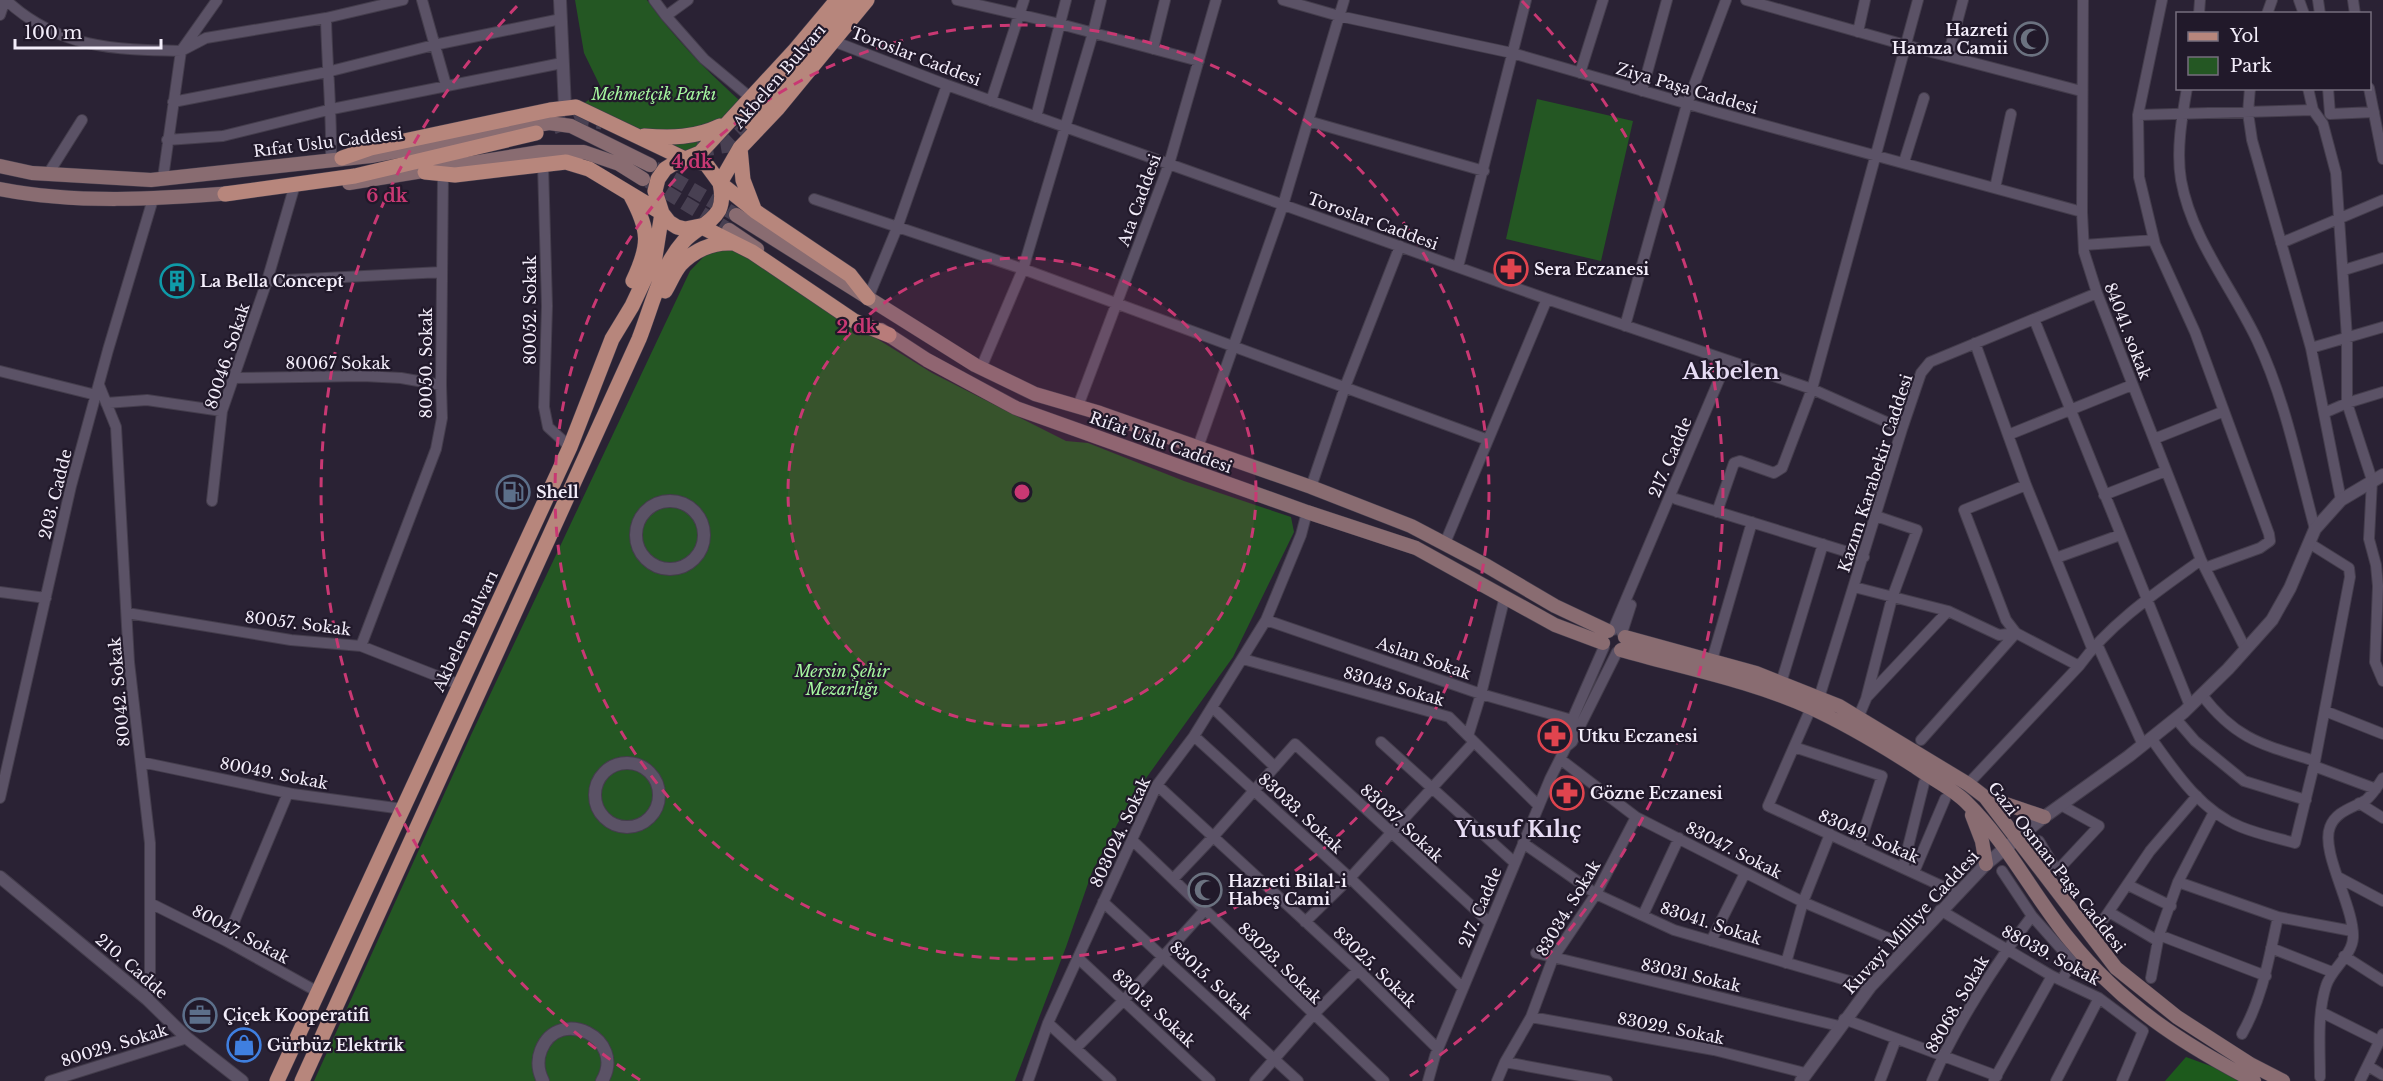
<svg xmlns="http://www.w3.org/2000/svg" width="2383" height="1081" viewBox="0 0 2383 1081" font-family="'Libre Baskerville',serif">
  <rect width="100%" height="100%" fill="#2a2234"/>
  <!-- green -->
  <path fill="#245723" d="M 575,0 L 647,0 C 676,40 702,66 739,100 L 704,145 L 682,152 L 579,107 L 602,90 L 584,53 Z
    M 1537,99 L 1633,121 L 1601,261 L 1506,239 Z
    M 728,246 L 932,373 L 1066,441 L 1088,443 L 1184,481 L 1291,517 L 1294,532 L 1233,657 L 1129,802 L 1092,872 L 1066,947 L 1015,1081 L 314,1081 L 471,735 L 690,271 L 712,248 Z"/>
  <!-- forest -->
  <path fill="#1d5a1c" d="M 2186,1057 L 2227,1072 L 2243,1081 L 2165,1081 Z"/>
  <g fill="none" stroke-linecap="round" stroke-linejoin="round">
    <!-- secondary-tunnel -->
    <path stroke="#484052" stroke-width="14" stroke-dasharray="14 7" stroke-linecap="butt" d="M 655,168 L 736,215
      M 648,181 L 729,230"/>
    <!-- primary-tunnel -->
    <path stroke="#484052" stroke-width="15" stroke-dasharray="15 8" stroke-linecap="butt" d="M 553,127 L 577,118 L 602,122
      M 698,150 L 728,145 L 751,123"/>
    <defs>
      <path id="minor" d="M 6,0 C 57,48 115,50 181,51 L 217,0
        M 422,0 L 446,85
        M 654,0 L 666,16 L 688,0
        M 957,0 L 1060,24 L 1199,61
        M 1283,0 L 1339,16 L 1512,53 L 1716,112 L 2082,212
        M 1746,0 L 1905,45 L 2081,91
        M 2083,0 L 2082,212 L 2084,252 L 2097,293 L 2201,560 L 2246,650
        M 2162,0 L 2138,115 L 2139,177 L 2155,244 L 2195,332 L 2269,534 L 2270,541 L 2260,548 L 2205,568
        M 2299,0 L 2304,14
        M 2318,0 L 2320,14
        M 2353,0 L 2355,14
        M 2199,14 L 2200,0
        M 2267,14 L 2272,0
        M 0,15 L 5,0
        M 666,16 L 704,59 L 751,98
        M 326,18 C 327,66 332,112 331,160
        M 1858,32 L 1865,0
        M 833,41 L 947,85 L 1169,164 L 1547,299 L 1812,389 L 1902,429
        M 1153,49 L 1165,0
        M 1948,56 L 1963,0
        M 1580,73 L 1603,0
        M 2187,88 C 2182,117 2176,150 2181,180 C 2192,240 2232,287 2257,340 C 2285,399 2298,466 2315,529
        M 2250,88 L 2248,113 L 2252,140 L 2311,348 L 2341,500
        M 2308,88 L 2313,110 L 2323,124 L 2336,173 L 2347,338 L 2347,403 L 2372,480 L 2369,539 L 2376,565 L 2378,586 L 2375,662 L 2383,681
        M 2328,88 L 2330,114 L 2374,112
        M 2369,88 L 2383,159
        M 1642,91 L 1667,0
        M 991,101 L 1024,0
        M 173,102 L 327,72 L 434,45 L 561,19
        M 2138,115 L 2313,110
        M 1036,117 L 1066,0
        M 1308,121 L 1484,171
        M 167,140 L 223,136 L 332,109 L 562,63
        M 1904,162 L 1924,98
        M 543,165 L 547,306 L 544,407 L 548,427 L 570,447
        M 48,174 L 82,120
        M 163,178 L 181,51 L 206,38 L 326,18 L 403,0
        M 1995,188 L 2011,114
        M 814,199 L 1023,269 L 1488,440
        M 2281,243 L 2383,200
        M 2084,245 L 2154,240
        M 1458,267 L 1526,0
        M 2344,270 L 2383,258
        M 267,281 L 442,272
        M 868,298 L 897,228 L 947,85
        M 2034,319 L 2190,706
        M 1625,326 L 1687,104 L 1726,0
        M 1975,343 L 2026,485 L 2092,648
        M 2311,348 L 2383,327
        M 981,368 L 1023,269 L 1093,33 L 1101,0
        M 0,371 L 96,395
        M 234,378 L 363,376 L 401,378 L 441,385
        M 99,385 L 116,427 L 129,662 L 150,843 L 150,984 L 147,999
        M 106,403 L 147,400 L 222,411
        M 1078,406 L 1169,164 L 1216,0
        M 2324,413 L 2347,403 L 2383,392
        M 2008,435 L 2132,385
        M 2154,439 L 2222,412
        M 1198,447 L 1283,205 L 1344,0
        M 2026,485 L 1964,510 L 2006,620 L 2016,633 L 2079,666
        M 1311,487 L 1345,387 L 1400,246
        M 2104,495 L 2166,471
        M 1676,499 L 1864,557
        M 212,501 L 222,411 L 267,281 L 294,188
        M 1717,512 L 1734,463 L 1740,461 L 1774,473 L 1782,468 L 1812,389 L 1918,0
        M 1445,543 L 1547,299
        M 2056,558 L 2120,535
        M 1854,587 L 1948,611 L 1999,635 L 2016,633
        M 0,592 L 46,598
        M 127,613 L 291,640 L 361,646 L 460,685
        M 1266,620 L 1481,694 L 1572,720
        M 1613,630 L 1727,361
        M 1622,633 L 1631,605
        M 2097,644 L 2143,745
        M 361,646 L 436,449 L 442,418 L 441,385 L 443,174
        M 1243,659 L 1449,717 L 1539,806
        M 1712,660 L 1752,522
        M 1781,683 L 1823,544
        M 2202,695 C 2236,740 2264,745 2315,761
        M 1868,696 L 1948,611
        M 1819,698 L 1902,429 L 1921,373 L 1930,362 L 2097,293
        M 1213,708 L 1275,767
        M 1811,708 L 1768,806 L 1957,893
        M 2325,711 L 2383,734
        M 1858,718 L 1866,699 L 1892,598 L 1917,530 L 1876,516
        M 2176,719 L 2195,741 L 2244,781 L 2306,800
        M 1194,736 L 1350,878 L 1463,988
        M 1468,736 L 1481,694 L 1505,596
        M 2151,738 C 2175,772 2201,811 2241,827 C 2258,834 2277,838 2295,843 L 2315,761 L 2350,577 L 2349,568 L 2309,543
        M 1921,740 L 2016,633
        M 1381,742 L 1515,863
        M 1566,747 L 1572,742 L 1617,652
        M 1794,747 L 1882,776 L 1859,846
        M 1560,759 L 1636,817 L 1803,902 L 1907,946
        M 141,762 L 293,794 L 403,809
        M 2314,766 L 2376,789
        M 1968,784 L 2079,666 C 2110,623 2158,591 2201,560
        M 1157,785 L 1358,970 L 1438,1049
        M 0,798 L 71,486 L 108,350 L 153,199
        M 2359,803 L 2383,818
        M 1132,840 L 1384,1081
        M 2039,841 L 2057,871 L 2099,826 L 2061,805
        M 1523,843 L 1596,894 L 1674,930 L 1870,987
        M 1903,867 L 1924,783
        M 2002,871 L 2032,916 L 2072,961 L 2062,980
        M 1914,872 L 1945,799
        M 2338,877 L 2383,901
        M 1174,878 L 1213,837 L 1295,744 L 1490,923
        M 2178,882 L 2278,917 L 2352,931
        M 2128,885 L 2171,906
        M 1103,902 L 1298,1081
        M 150,903 L 226,941 L 318,992
        M 1940,910 L 2052,976 L 2099,998 L 2143,1031 L 2122,1081
        M 2109,912 L 2158,941
        M 1643,915 L 1679,838
        M 1305,922 L 1350,878 L 1473,743
        M 2099,926 L 2150,851 L 2197,796
        M 2159,935 L 2266,976
        M 226,941 L 288,793
        M 1711,941 L 1745,873
        M 2271,948 L 2332,972
        M 1536,953 L 1839,1026
        M 2344,956 L 2383,981
        M 1078,958 L 1210,1081
        M 1786,963 L 1803,902 L 1830,834
        M 2151,978 L 2159,935 L 2178,882 L 2214,812
        M 2321,1012 L 2379,1041
        M 1531,1017 L 1714,1050 L 1805,1073
        M 1844,1019 L 1997,1076
        M 1048,1023 L 1111,1081
        M 2242,1034 C 2263,997 2269,957 2278,917
        M 1076,1048 L 1124,1000 L 1204,911
        M 1505,1062 L 1607,1081
        M 2368,1066 L 2383,1075
        M 2320,1077 C 2320,1048 2317,1014 2326,986 C 2331,969 2352,956 2353,938 C 2355,908 2320,852 2330,827 C 2336,811 2353,808 2366,800 C 2373,794 2378,786 2383,778
        M 1994,1080 L 2052,976
        M 50,1081 L 187,1038
        M 1028,1081 L 1048,1023 L 1157,785 L 1194,736 L 1266,620 L 1301,535 L 1307,512
        M 1255,1081 L 1313,1015 L 1358,970
        M 1428,1081 L 1435,1056 L 1550,779 L 1566,747 L 1566,739 L 1572,720 L 1604,647
        M 1497,1081 L 1505,1062 L 1531,1017 L 1553,958 L 1596,894 L 1636,817
        M 1880,1081 L 1896,1039
        M 1932,1081 C 1955,1026 1996,963 2032,916
        M 2056,1081 L 2099,998
        M 2360,1081 L 2383,1034"/>
      <path id="tertiary" d="M 560,0 L 565,108
        M636 535a34 34 0 1 1 68 0a34 34 0 1 1-68 0Z
        M595 795a32 32 0 1 1 64 0a32 32 0 1 1-64 0Z
        M 0,877 L 147,999 L 187,1038 L 242,1081
        M 543,1081 C 538,1071 537,1060 541,1050 C 559,1005 627,1039 602,1081
        M 1801,1081 L 1870,987 L 1986,864 L 2040,820 L 2129,756 L 2184,712 L 2228,669 L 2272,620 L 2290,588 L 2315,529 L 2341,500 L 2383,475"/>
      <path id="secondary" d="M 0,166 L 32,173 L 151,180 L 371,156 L 549,123 L 571,126 L 650,165
        M 349,183 L 540,152 L 584,152 L 619,164 L 643,179
        M 0,189 C 77,204 157,199 234,193
        M 736,215 L 975,365 L 1035,394 L 1100,413 L 1311,487 L 1411,526 L 1487,566 L 1555,606 L 1608,631
        M 729,230 L 757,249
        M 881,330 L 927,360 L 1016,408 L 1307,512 L 1416,548 L 1555,625 L 1603,643
        M 1625,637 L 1756,673 L 1839,706 L 1968,784 L 1985,797 L 2116,968 L 2177,1017 L 2250,1064 L 2283,1081
        M 1621,650 C 1684,668 1752,681 1811,708 C 1848,725 1881,745 1914,766 C 1930,778 1952,788 1966,802 C 2007,842 2033,895 2069,939 C 2121,1004 2181,1043 2254,1081
        M 1985,797 L 2044,817
        M 1972,815 L 1982,841 L 1986,864"/>
      <path id="primary" d="M 751,123 L 851,0
        M 644,136 C 671,138 695,138 720,126
        M 740,148 L 743,180 L 754,209
        M 342,158 L 371,148 L 550,110 L 576,107 L 685,159 L 706,164 L 720,183 L 755,211 L 850,275 L 868,298
        M 425,172 L 455,175 L 566,162 L 589,169 L 662,213 L 669,222 L 677,227 L 685,229 L 700,226 L 752,252 L 854,321 L 889,335
        M 225,194 L 355,176 L 536,133
        M 631,196 C 650,231 650,245 633,281
        M 665,291 C 670,283 674,272 680,265 C 693,251 712,242 731,243
        M 277,1081 L 570,447 L 612,339 L 632,306 L 655,257 L 662,213 L 655,191 L 658,179 L 665,169 L 673,164 L 700,153 L 795,50 L 837,0
        M 302,1081 L 639,339 C 652,306 660,268 684,241 C 695,229 711,224 719,210 C 723,201 722,192 720,183 L 740,148 L 778,108 L 867,0"/>
    </defs>
    <!-- minor casing -->
    <use href="#minor" stroke="#443d4c" stroke-width="12"/>
    <!-- tertiary casing -->
    <use href="#tertiary" stroke="#443d4c" stroke-width="14"/>
    <!-- secondary casing -->
    <use href="#secondary" stroke="#443d4c" stroke-width="15"/>
    <!-- primary casing -->
    <use href="#primary" stroke="#443d4c" stroke-width="16"/>
    <!-- minor -->
    <use href="#minor" stroke="#5b5266" stroke-width="10"/>
    <!-- tertiary -->
    <use href="#tertiary" stroke="#5b5266" stroke-width="12"/>
    <!-- secondary -->
    <use href="#secondary" stroke="#896c71" stroke-width="14"/>
    <!-- primary -->
    <use href="#primary" stroke="#b7867c" stroke-width="15"/>
  </g>
  <!-- distance rings -->
  <circle cx="1022" cy="492" r="234" fill="#c93873" fill-opacity=".12"/>
  <g fill="none" stroke="#c93873" stroke-width="3" stroke-dasharray="10 8">
    <circle cx="1022" cy="492" r="234"/>
    <circle cx="1022" cy="492" r="467"/>
    <path d="M640 1080A701 701 0 0 1 522 1M1522 1A701 701 0 0 1 1404 1080"/>
  </g>
  <!-- icons -->
  <defs>
    <symbol id="mosque-ring" viewBox="-11 -11 22 22"><circle r="9.5" fill="#21192a" stroke="#6b7280" stroke-width="1.5"/><path d="M3.5-4.9A6 6 0 1 0 3.5 4.9A5 5 0 1 1 3.5-4.9Z" fill="#6b7280"/></symbol>
    <symbol id="pharmacy-ring" viewBox="-11 -11 22 22"><circle r="9.5" fill="#21192a" stroke="#e0444e" stroke-width="1.5"/><path d="M-2-6h4v4h4v4h-4v4h-4v-4h-4v-4h4Z" fill="#e0444e"/></symbol>
    <symbol id="building-ring" viewBox="-11 -11 22 22"><circle r="9.5" fill="#21192a" stroke="#0f9aa8" stroke-width="1.5"/><path d="M-4-6H4V6H1V3H-1V6H-4ZM-2.5-4.3h1.7v1.8h-1.7ZM.8-4.3h1.7v1.8H.8ZM-2.5-1h1.7V.8h-1.7ZM.8-1h1.7V.8H.8Z" fill="#0f9aa8"/></symbol>
    <symbol id="fuel-ring" viewBox="-11 -11 22 22"><circle r="9.5" fill="#21192a" stroke="#5c6f8a" stroke-width="1.5"/><path d="M-5.5-6h7V0h2V4h1.3V-2.5L3-4.5l.8-.8L6-3V5H2.5V1h-1V6h-7ZM-4.2-4.7v3.2H.2V-4.7Z" fill="#5c6f8a"/></symbol>
    <symbol id="office-ring" viewBox="-11 -11 22 22"><circle r="9.5" fill="#21192a" stroke="#5c6f8a" stroke-width="1.5"/><path d="M-6-3h4V-5.5h4V-3h4V5H-6ZM-1-4.5V-3h2v-1.5ZM-6 0V1H6V0Z" fill="#5c6f8a"/></symbol>
    <symbol id="shop-ring" viewBox="-11 -11 22 22"><circle r="9.5" fill="#21192a" stroke="#3f7fe0" stroke-width="1.5"/><path d="M-5-2.5h2.3a2.7 3.5 0 0 1 5.4 0H5L5.5 6h-11ZM-1.5-2.5h3a1.5 2.3 0 0 0-3 0Z" fill="#3f7fe0"/></symbol>
  </defs>
  <g fill-rule="evenodd">
    <use href="#mosque-ring" x="2012" y="20" width="38" height="38"/>
    <use href="#pharmacy-ring" x="1492" y="250" width="38" height="38"/>
    <use href="#building-ring" x="158" y="262" width="38" height="38"/>
    <use href="#fuel-ring" x="494" y="473" width="38" height="38"/>
    <use href="#pharmacy-ring" x="1536" y="717" width="38" height="38"/>
    <use href="#pharmacy-ring" x="1548" y="774" width="38" height="38"/>
    <use href="#mosque-ring" x="1186" y="871" width="38" height="38"/>
    <use href="#office-ring" x="181" y="996" width="38" height="38"/>
    <use href="#shop-ring" x="225" y="1026" width="38" height="38"/>
  </g>
  <g text-anchor="middle" stroke-width="4.5" stroke-linejoin="round" paint-order="stroke">
    <!-- poi labels -->
    <g font-size="16" font-weight="bold" fill="#f3edfa" stroke="#21192a" text-anchor="start">
      <text x="2008" y="36" text-anchor="end">Hazreti<tspan x="2008" dy="18">Hamza Camii</tspan></text>
      <text x="1534" y="275">Sera Eczanesi</text>
      <text x="200" y="287">La Bella Concept</text>
      <text x="536" y="498">Shell</text>
      <text x="1578" y="742">Utku Eczanesi</text>
      <text x="1590" y="799">Gözne Eczanesi</text>
      <text x="1228" y="887">Hazreti Bilal-i<tspan x="1228" dy="18">Habeş Cami</tspan></text>
      <text x="223" y="1021">Çiçek Kooperatifi</text>
      <text x="267" y="1051">Gürbüz Elektrik</text>
    </g>
    <!-- street labels -->
    <g font-size="16" fill="#f3edfa" stroke="#21192a">
      <text transform="translate(916 56) rotate(21)" y="6">Toroslar Caddesi</text>
      <text transform="translate(779 76) rotate(-49)" y="6">Akbelen Bulvarı</text>
      <text transform="translate(1687 88) rotate(16)" y="6">Ziya Paşa Caddesi</text>
      <text transform="translate(328 142) rotate(-7)" y="6">Rıfat Uslu Caddesi</text>
      <text transform="translate(1139 200) rotate(-70)" y="6">Ata Caddesi</text>
      <text transform="translate(1373 221) rotate(20)" y="6">Toroslar Caddesi</text>
      <text transform="translate(530 310) rotate(-90)" y="6">80052. Sokak</text>
      <text transform="translate(2128 331) rotate(69)" y="6">84041. sokak</text>
      <text transform="translate(227 356) rotate(-72)" y="6">80046. Sokak</text>
      <text x="338" y="369">80067 Sokak</text>
      <text transform="translate(426 363) rotate(-90)" y="6">80050. Sokak</text>
      <text transform="translate(1161 442) rotate(20)" y="6">Rifat Uslu Caddesi</text>
      <text transform="translate(1670 457) rotate(-67)" y="6">217. Cadde</text>
      <text transform="translate(1875 473) rotate(-72)" y="6">Kazım Karabekir Caddesi</text>
      <text transform="translate(55 494) rotate(-76)" y="6">203. Cadde</text>
      <text transform="translate(298 623) rotate(7)" y="6">80057. Sokak</text>
      <text transform="translate(465 631) rotate(-65)" y="6">Akbelen Bulvarı</text>
      <text transform="translate(1424 658) rotate(19)" y="6">Aslan Sokak</text>
      <text transform="translate(1394 686) rotate(16)" y="6">83043 Sokak</text>
      <text transform="translate(119 692) rotate(-95)" y="6">80042. Sokak</text>
      <text transform="translate(274 773) rotate(11)" y="6">80049. Sokak</text>
      <text transform="translate(1301 813) rotate(43)" y="6">83033. Sokak</text>
      <text transform="translate(1402 823) rotate(43)" y="6">83037. Sokak</text>
      <text transform="translate(1120 832) rotate(-65)" y="6">803024. Sokak</text>
      <text transform="translate(1869 836) rotate(24)" y="6">83049. Sokak</text>
      <text transform="translate(1734 850) rotate(27)" y="6">83047. Sokak</text>
      <text transform="translate(2057 867) rotate(52)" y="6">Gazi Osman Paşa Caddesi</text>
      <text transform="translate(1480 907) rotate(-67)" y="6">217. Cadde</text>
      <text transform="translate(1568 908) rotate(-59)" y="6">83034. Sokak</text>
      <text transform="translate(1911 922) rotate(-47)" y="6">Kuvayi Milliye Caddesi</text>
      <text transform="translate(1711 923) rotate(18)" y="6">83041. Sokak</text>
      <text transform="translate(241 934) rotate(28)" y="6">80047. Sokak</text>
      <text transform="translate(2051 955) rotate(28)" y="6">88039. Sokak</text>
      <text transform="translate(1280 963) rotate(44)" y="6">83023. Sokak</text>
      <text transform="translate(132 966) rotate(41)" y="6">210. Cadde</text>
      <text transform="translate(1375 967) rotate(44)" y="6">83025. Sokak</text>
      <text transform="translate(1691 975) rotate(13)" y="6">83031 Sokak</text>
      <text transform="translate(1211 980) rotate(43)" y="6">83015. Sokak</text>
      <text transform="translate(1957 1004) rotate(-60)" y="6">88068. Sokak</text>
      <text transform="translate(1154 1008) rotate(43)" y="6">83013. Sokak</text>
      <text transform="translate(1671 1028) rotate(11)" y="6">83029. Sokak</text>
      <text transform="translate(114 1045) rotate(-17)" y="6">80029. Sokak</text>
    </g>
    <!-- park labels -->
    <g font-size="16" font-style="italic" fill="#a5f79f" stroke="#21192a">
      <text x="654" y="100">Mehmetçik Parkı</text>
      <text x="842" y="677">Mersin Şehir<tspan x="842" dy="18">Mezarlığı</tspan></text>
    </g>
    <!-- district labels -->
    <g font-size="22" font-weight="bold" fill="#e7dcf4" stroke="#21192a">
      <text x="1731" y="379">Akbelen</text>
      <text x="1518" y="837">Yusuf Kılıç</text>
    </g>
  </g>
  <circle cx="1022" cy="492" r="9" fill="#c93873" stroke="#21192a" stroke-width="3"/>
  <g font-size="18" text-anchor="middle" font-weight="bold" fill="#c93873" stroke="#21192a" stroke-width="4.5" stroke-linejoin="round" paint-order="stroke">
    <text x="692" y="168">4 dk</text>
    <text x="387" y="202">6 dk</text>
    <text x="857" y="333">2 dk</text>
  </g>
  <!-- legend -->
  <rect x="2176" y="12" width="195" height="78" fill="#21192a" stroke="#756e7d" stroke-width="1.5"/>
  <rect x="2188" y="32" width="30" height="9" fill="#b7867c" stroke="#756e7d" stroke-width="1.5"/>
  <text x="2230" y="42" font-size="18" fill="#f3edfa">Yol</text>
  <rect x="2188" y="57" width="30" height="18" fill="#245723" stroke="#756e7d" stroke-width="1.5"/>
  <text x="2230" y="72" font-size="18" fill="#f3edfa">Park</text>
  <!-- scale -->
  <path d="M15 39v9h146v-9" fill="none" stroke="#f3edfa" stroke-width="3"/>
  <text x="24" y="39" font-size="18" fill="#f3edfa" stroke="#21192a" stroke-width="4.5" paint-order="stroke">100 m</text>
</svg>
